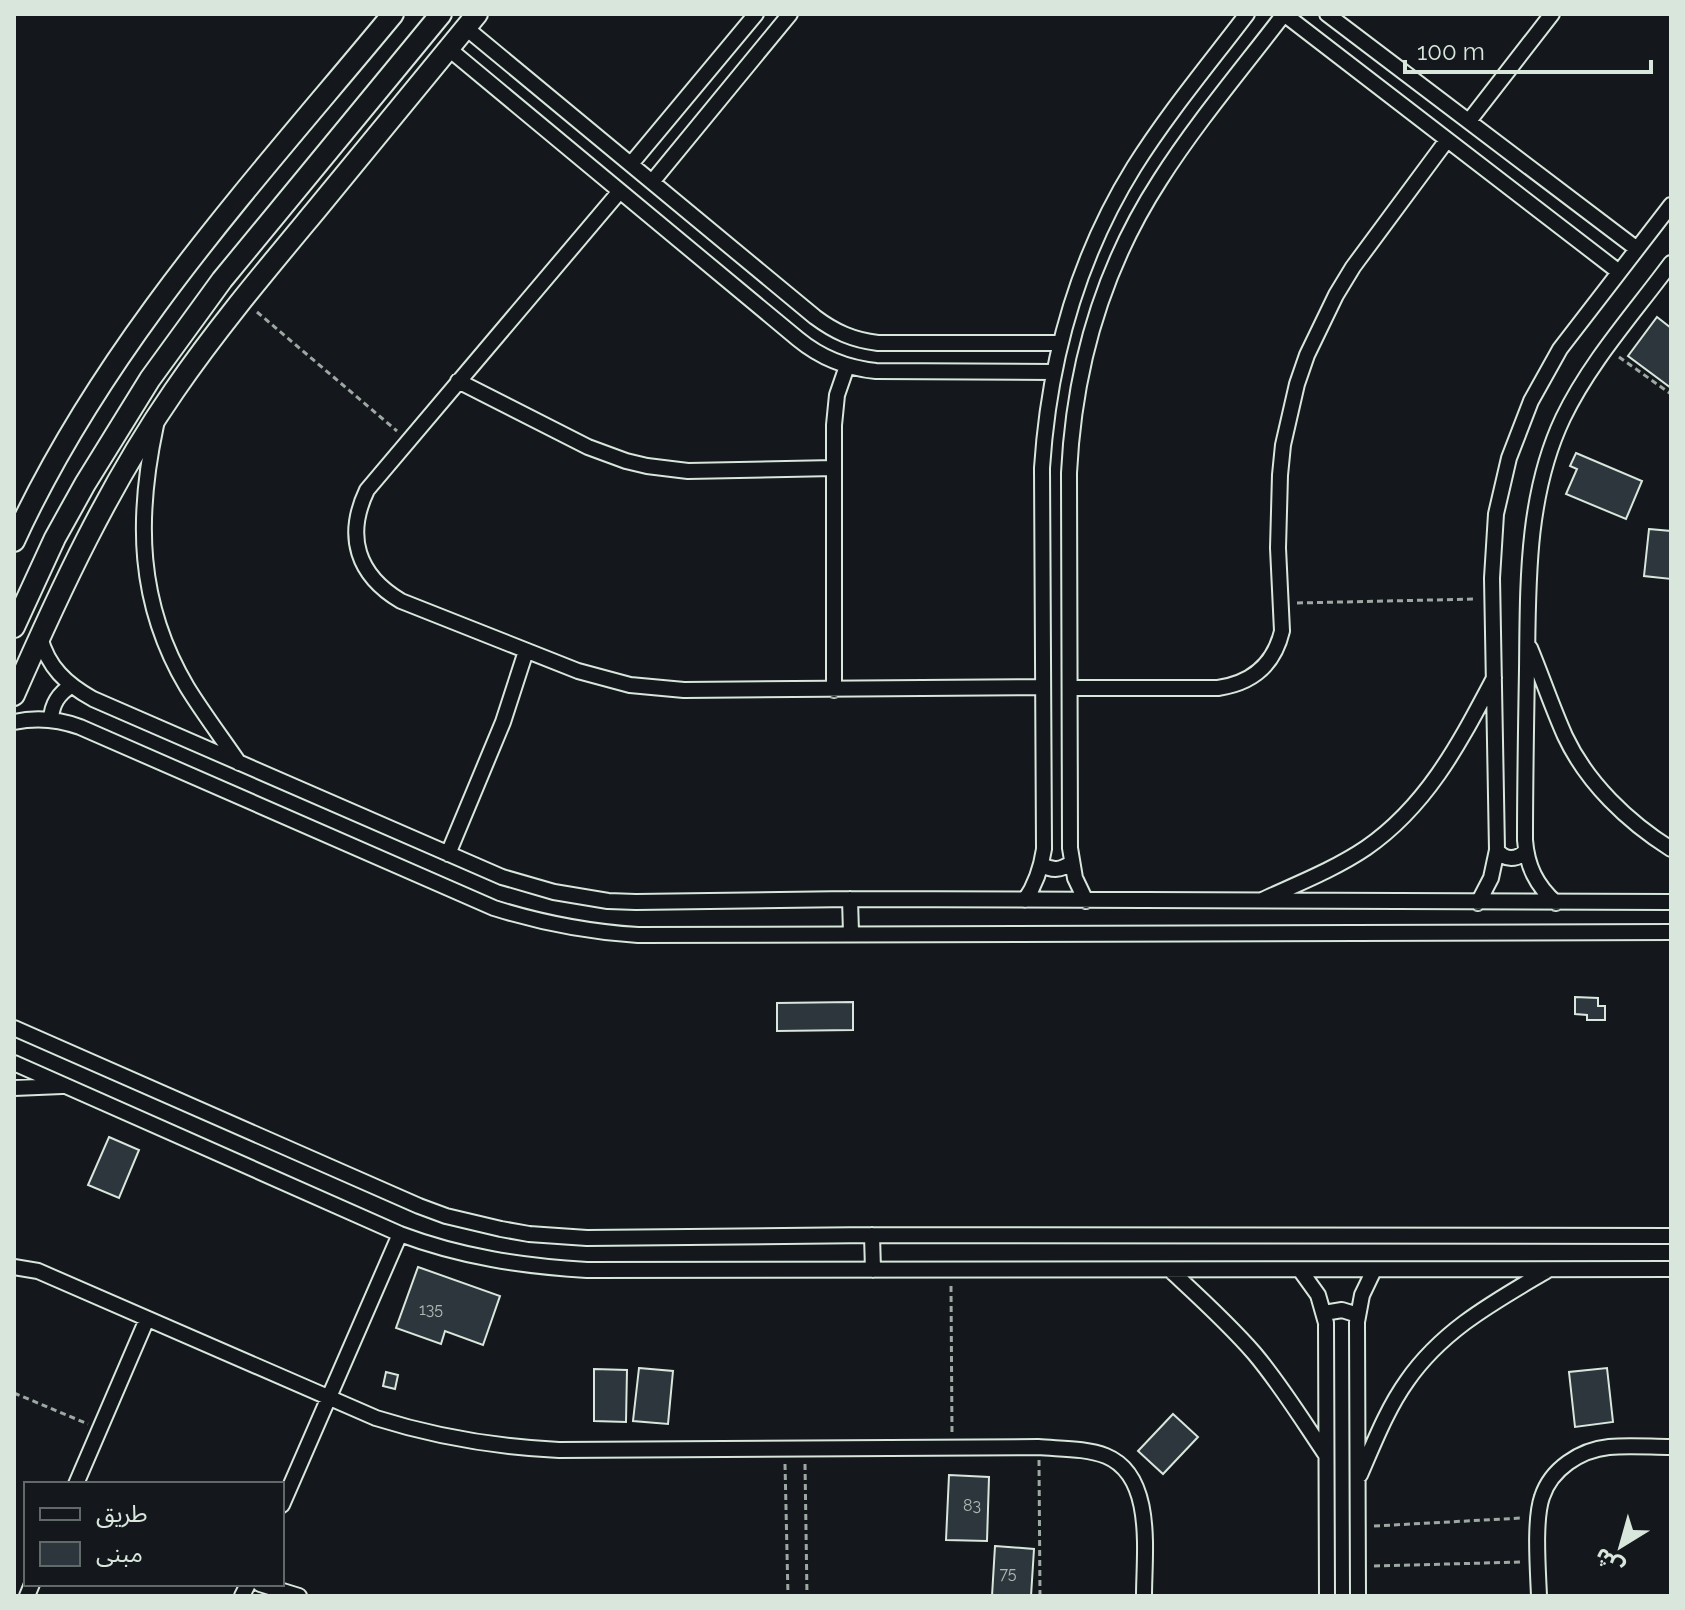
<svg xmlns="http://www.w3.org/2000/svg" width="1685" height="1610" viewBox="0 0 1685 1610" font-family="Raleway,'Noto Sans Arabic',sans-serif">
  <rect width="100%" height="100%" fill="#14181c"/>
  <!-- building -->
  <path fill="#2c363c" stroke="#d8e6dc" stroke-width="2" d="M 1657,317 L 1671,328 L 1671,388 L 1628,356 Z
    M 1576,453 L 1642,481 L 1626,519 L 1566,494 L 1577,469 L 1570,466 Z
    M 1649,529 L 1671,531 L 1671,579 L 1644,576 Z
    M 1575,997 L 1598,998 L 1598,1006 L 1605,1006 L 1605,1020 L 1587,1020 L 1587,1015 L 1575,1014 Z
    M 853,1002 L 853,1030 L 777,1031 L 777,1003 Z
    M 109,1137 L 139,1150 L 119,1198 L 88,1185 Z
    M 418,1267 L 500,1296 L 483,1345 L 445,1331 L 441,1344 L 396,1328 Z
    M 639,1368 L 673,1371 L 668,1424 L 633,1421 Z
    M 1607,1368 L 1613,1422 L 1575,1427 L 1569,1372 Z
    M 594,1369 L 627,1370 L 626,1422 L 594,1421 Z
    M 386,1372 L 398,1375 L 395,1389 L 383,1386 Z
    M 1173,1414 L 1198,1437 L 1163,1474 L 1138,1451 Z
    M 949,1475 L 989,1477 L 987,1541 L 946,1540 Z
    M 995,1546 L 1034,1549 L 1031,1596 L 992,1596 Z"/>
  <g fill="none" stroke-linecap="round" stroke-linejoin="round">
    <defs>
      <path id="street" d="M 1327,14 L 1637,249
        M 466,28 L 815,317 C 835,332 853,340 878,343 L 1059,343
        M 449,49 L 798,339 C 821,358 846,368 876,371 L 1053,372
        M 1469,121 L 1552,14
        M 631,164 L 756,14
        M 652,182 L 790,14
        M 620,191 L 367,490 C 345,536 357,575 401,601 L 578,671 L 630,685 L 684,690 L 1043,687
        M 458,381 L 588,447 L 626,461 L 647,466 L 688,471 L 834,468
        M 156,425 C 136,518 137,603 187,687 C 203,713 222,738 239,763
        M 40,637 C 48,667 66,684 93,699 L 502,877 L 554,892 L 608,901 L 636,902 L 850,899 L 1671,902
        M 1530,648 C 1542,677 1552,707 1565,736 C 1587,783 1628,822 1671,849
        M 1070,688 L 1218,688 C 1252,683 1274,665 1282,631 L 1278,548 L 1280,475 L 1283,445 L 1297,384 L 1307,355 L 1336,295 L 1353,267 L 1447,140
        M 834,690 L 834,425 L 837,395 L 847,366
        M 51,719 C 52,704 58,694 71,686
        M 14,722 C 37,717 58,719 80,727 L 494,908 C 542,923 588,932 638,935 L 1671,932
        M 1497,850 C 1505,861 1517,860 1526,851
        M 448,854 L 503,722 L 526,651
        M 1042,865 C 1053,871 1061,870 1071,863
        M 850,899 L 851,933
        M 1025,900 C 1036,884 1041,869 1044,849 L 1042,468 C 1049,360 1077,259 1134,167 C 1168,113 1209,64 1247,14
        M 1262,900 C 1297,884 1335,869 1366,848 C 1428,805 1460,742 1494,678
        M 1086,901 L 1075,878 L 1070,848 L 1069,473 C 1074,369 1103,268 1160,180 C 1197,122 1242,69 1284,14 L 1619,272
        M 1478,903 L 1491,878 L 1497,850 L 1492,578 L 1496,514 L 1509,458 L 1531,401 L 1560,349 L 1671,205
        M 1556,903 C 1536,885 1527,866 1525,840 C 1525,783 1526,726 1527,669 C 1528,585 1526,496 1563,418 C 1590,362 1634,313 1671,263
        M 14,1028 L 419,1206 L 446,1216 L 501,1229 L 529,1234 L 587,1238 L 872,1235 L 1671,1236
        M 14,1063 L 400,1234 C 461,1257 522,1266 587,1270 L 1671,1269
        M 14,1088 L 62,1086
        M 872,1235 L 873,1270
        M 14,1267 L 38,1271 L 376,1418 C 436,1437 496,1447 559,1450 L 1038,1447 C 1060,1449 1086,1448 1106,1456 C 1155,1476 1144,1553 1144,1596
        M 1170,1270 C 1199,1297 1228,1323 1254,1353 C 1281,1385 1303,1421 1326,1455
        M 1300,1270 L 1318,1295 L 1326,1323 L 1327,1596
        M 1324,1313 L 1342,1310 L 1358,1315
        M 1360,1475 C 1374,1443 1387,1409 1407,1381 C 1443,1329 1496,1301 1548,1270
        M 76,1484 L 147,1319
        M 282,1505 L 400,1234
        M 260,1584 L 299,1596
        M 27,1596 L 32,1584
        M 242,1596 L 248,1584
        M 1358,1596 L 1357,1322 L 1362,1295 L 1374,1270
        M 1539,1596 C 1538,1570 1534,1520 1542,1497 C 1551,1469 1580,1450 1609,1447 C 1629,1445 1651,1447 1671,1447"/>
      <path id="secondary" d="M 14,541 C 105,342 255,181 393,14
        M 14,627 L 55,538 L 85,484 L 150,379 L 222,280 L 441,14
        M 14,695 C 60,590 109,485 174,391 C 218,327 267,269 316,210 C 370,145 423,79 477,14"/>
    </defs>
    <!-- street casing -->
    <use href="#street" stroke="#d8e6dc" stroke-width="18"/>
    <!-- secondary casing -->
    <use href="#secondary" stroke="#d8e6dc" stroke-width="24"/>
    <!-- path -->
    <path stroke="#9da8a2" stroke-width="3" stroke-dasharray="6 4" stroke-linecap="butt" d="M 257,312 L 397,431
      M 1619,357 L 1671,394
      M 1297,603 L 1477,599
      M 951,1286 L 952,1435
      M 14,1393 L 88,1424
      M 1039,1460 L 1040,1596
      M 785,1464 L 788,1596
      M 805,1464 L 807,1596
      M 1374,1526 L 1522,1518
      M 1374,1566 L 1522,1562"/>
    <!-- street -->
    <use href="#street" stroke="#14181c" stroke-width="14"/>
    <!-- secondary -->
    <use href="#secondary" stroke="#14181c" stroke-width="20"/>
  </g>
  <g text-anchor="middle" stroke-width="6" stroke-linejoin="round" paint-order="stroke">
    <!-- number labels -->
    <g font-size="16" fill="#adbab4">
      <text x="431" y="1315">135</text>
      <text x="972" y="1511">83</text>
      <text x="1008" y="1579">75</text>
    </g>
  </g>
  <!-- border -->
  <rect width="1685" height="1610" fill="none" stroke="#d8e6dc" stroke-width="32"/>
  <!-- legend -->
  <rect x="24" y="1482" width="260" height="104" fill="#14181c" stroke="#626a69" stroke-width="2"/>
  <rect x="40" y="1508" width="40" height="12" fill="#14181c" stroke="#626a69" stroke-width="2"/>
  <text x="96" y="1522" font-size="24" fill="#d8e6dc">طريق</text>
  <rect x="40" y="1542" width="40" height="24" fill="#2c363c" stroke="#626a69" stroke-width="2"/>
  <text x="96" y="1562" font-size="24" fill="#d8e6dc">مبنى</text>
  <!-- north arrow -->
  <g transform="translate(1621 1546) rotate(217)" stroke="#14181c" stroke-width="6" paint-order="stroke">
  <path d="M0-6L14 30L0 20L-14 30Z" fill="#d8e6dc"/>
  <text y="-12" font-size="22" font-weight="bold" text-anchor="middle" fill="#d8e6dc">ش</text>
  </g>
  <!-- scale -->
  <path d="M1405 60v12h246v-12" fill="none" stroke="#d8e6dc" stroke-width="4"/>
  <text x="1417" y="60" font-size="24" fill="#d8e6dc" stroke="#14181c" stroke-width="6" paint-order="stroke">100 m</text>
</svg>
